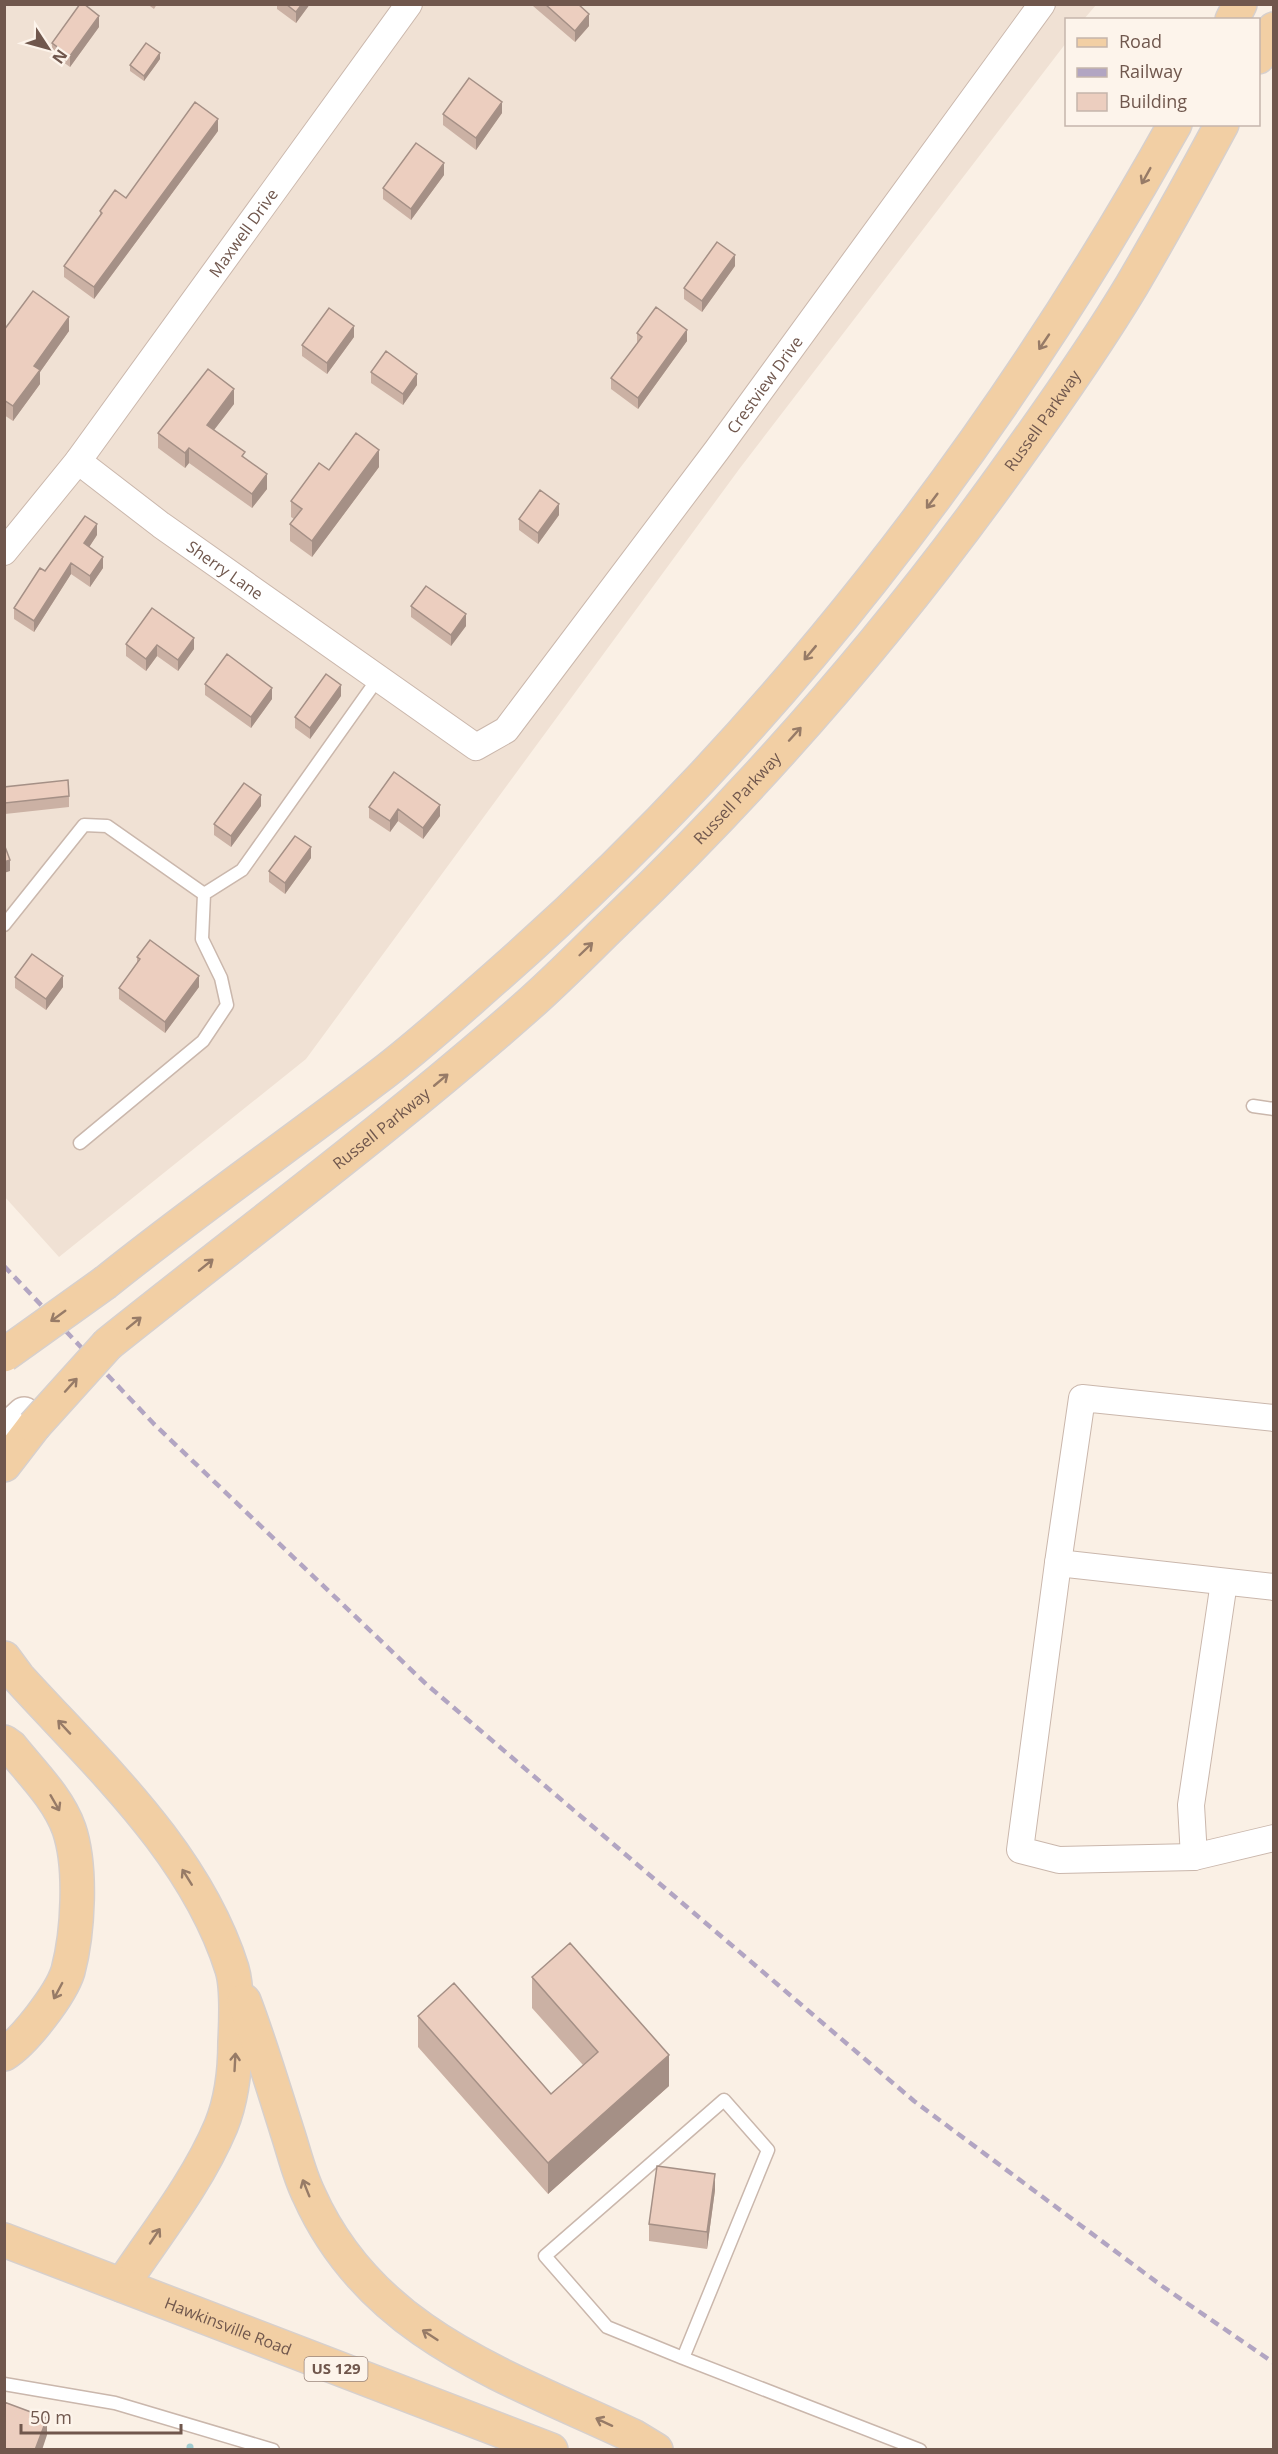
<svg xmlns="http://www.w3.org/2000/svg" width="1278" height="2454" viewBox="0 0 1278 2454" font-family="'Open Sans',sans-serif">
  <rect width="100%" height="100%" fill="#faf0e5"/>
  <!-- residential -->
  <path fill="#f0e1d4" d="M 4,5 L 1096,5 L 1084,19 L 1066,20 L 1066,43 L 740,468 L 306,1059 L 59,1257 L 4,1196 Z"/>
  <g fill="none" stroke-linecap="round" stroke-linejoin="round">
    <!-- stream -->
    <path stroke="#a3ced2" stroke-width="7" d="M 190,2450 L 190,2447"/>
    <defs>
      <path id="lane" d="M 4,925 L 84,825 L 107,826 L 204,894
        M 1253,1106 L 1274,1109
        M 80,1143 L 203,1041 L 227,1005 L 221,978 L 202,939 L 204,894 L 242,870 L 379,677
        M 724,2100 L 768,2150 L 683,2358 L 607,2327 L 545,2256 Z
        M 683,2358 L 920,2450
        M 4,2384 L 115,2403 L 273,2450"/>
      <g id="street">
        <path id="s1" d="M 78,461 L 161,525 L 476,747 L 506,730 L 717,450 L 1042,4"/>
        <path id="s2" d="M 4,552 L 78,461 L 409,4"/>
        <path d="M 1058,1563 L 1082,1398 L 1274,1418"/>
        <path d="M 1274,1587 L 1058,1563 L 1020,1850 L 1059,1860 L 1194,1857 L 1274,1838"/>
        <path d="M 1194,1857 L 1191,1805 L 1224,1582"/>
      </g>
      <path id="secondary" d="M 4,1432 L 24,1414"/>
      <g id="primary">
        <path d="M 1232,20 L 1240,4"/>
        <path d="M 1258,57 L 1274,29"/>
        <path d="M 106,1282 C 193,1212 285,1148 374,1080 C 416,1049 456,1012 496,977 C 771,736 997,443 1175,124"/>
        <path id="s3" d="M 108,1344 C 248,1232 391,1126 525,1008 C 557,980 586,950 616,921 C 763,780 897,625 1015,459 C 1056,402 1096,345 1132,285 C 1163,232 1193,178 1222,124"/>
        <path d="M 4,1465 L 34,1426"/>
        <path d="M 4,1658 L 18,1677 C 98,1765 195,1852 232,1969 C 238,1989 236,2021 235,2042 C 235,2071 232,2099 221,2126 C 197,2183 156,2234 122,2285"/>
        <path d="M 4,1742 L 11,1747 C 31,1772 58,1798 69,1829 C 82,1867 78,1933 68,1971 C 61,1994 24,2042 4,2054"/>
        <path d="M 244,2001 C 260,2043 273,2087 287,2131 C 294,2152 299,2175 309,2195 C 371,2334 506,2376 633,2436 L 656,2450"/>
        <path id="s4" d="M 4,2240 L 551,2450"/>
      </g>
    </defs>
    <!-- lane casing -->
    <use href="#lane" stroke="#cab7ac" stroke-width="15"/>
    <!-- street casing -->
    <use href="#street" stroke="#cab7ac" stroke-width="28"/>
    <!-- secondary casing -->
    <use href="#secondary" stroke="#ceb9ad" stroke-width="36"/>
    <!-- primary casing -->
    <use href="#primary" stroke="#d7d0cd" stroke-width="36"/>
    <!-- lane -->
    <use href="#lane" stroke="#fff" stroke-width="12"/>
    <!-- street -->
    <use href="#street" stroke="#fff" stroke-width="26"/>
    <!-- secondary -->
    <use href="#secondary" stroke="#fff" stroke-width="33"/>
    <!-- primary -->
    <use href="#primary" stroke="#f2cfa4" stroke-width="33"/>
    <!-- rail -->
    <path stroke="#b2a5c2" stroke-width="4.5" stroke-dasharray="9 6" stroke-linecap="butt" d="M 4,1266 L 154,1424 L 426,1684 L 914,2101 L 1162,2286 L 1274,2363"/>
    <defs>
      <path id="primary-bridge" d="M 4,1355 L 106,1282
        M 34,1426 L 108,1344"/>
    </defs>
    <!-- primary-bridge casing -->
    <use href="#primary-bridge" stroke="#d7d0cd" stroke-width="36" stroke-linecap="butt"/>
    <!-- primary-bridge -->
    <use href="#primary-bridge" stroke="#f2cfa4" stroke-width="33"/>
  </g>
  <!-- wall -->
  <path fill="#cbb1a4" d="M 147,4 L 157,4 L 154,9 Z
    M 277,4 L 310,4 L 296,23 L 277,9 Z
    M 533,4 L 578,4 L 589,26 L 575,42 L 533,6 Z
    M 99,27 L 70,67 L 52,54 L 52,43 Z
    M 160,59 L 144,81 L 130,71 L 130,65 Z
    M 502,113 L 476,150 L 443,125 L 443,114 Z
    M 218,131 L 94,299 L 64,277 L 64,266 L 100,217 L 100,211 L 126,198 Z
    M 444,175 L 411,220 L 383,199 L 383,188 Z
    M 735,266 L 702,312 L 684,299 L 684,288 Z
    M 4,330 L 69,331 L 40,372 L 40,384 L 13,421 L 4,415 Z
    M 637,333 L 687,341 L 638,409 L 611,389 L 611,378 L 637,344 Z
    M 354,337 L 327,374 L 302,356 L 302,345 Z
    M 371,372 L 417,385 L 403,405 L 371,383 Z
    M 234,404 L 214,430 L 245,458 L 267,489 L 252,508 L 189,463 L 185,468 L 158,448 L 158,433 Z
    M 379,467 L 312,557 L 290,541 L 290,524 L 294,519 L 291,517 L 291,501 L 329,470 Z
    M 559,515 L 538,544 L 519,530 L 519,519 Z
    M 97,535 L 89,547 L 103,568 L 90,587 L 71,574 L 34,632 L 14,619 L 14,608 L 45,571 Z
    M 411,606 L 466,626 L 451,646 L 411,617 Z
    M 194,638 L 194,649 L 178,671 L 157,656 L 146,671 L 126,656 L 126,644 Z
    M 205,684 L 272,699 L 251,728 L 205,695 Z
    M 341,696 L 310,739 L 295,728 L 295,717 Z
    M 394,772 L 440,816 L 423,839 L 398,821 L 390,832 L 369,818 L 369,807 Z
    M 4,787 L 69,796 L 69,807 L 5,814 Z
    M 261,806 L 231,847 L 214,835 L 214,824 Z
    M 311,858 L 285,894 L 269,882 L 269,871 Z
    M 137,957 L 199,987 L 165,1033 L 119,999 L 119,988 L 137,963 Z
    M 15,977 L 63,987 L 46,1010 L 15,988 Z
    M 532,1977 L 669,2086 L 548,2194 L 418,2047 L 418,2016 L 551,2094 L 583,2065 L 532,2008 Z
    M 715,2190 L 707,2249 L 649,2241 L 649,2224 Z"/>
  <!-- shaded-wall -->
  <path fill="#a59086" d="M 302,4 L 310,4 L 296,23 L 296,12 Z
    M 589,14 L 589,26 L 575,42 L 575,31 Z
    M 99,16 L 99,27 L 70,67 L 70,56 Z
    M 160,53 L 160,59 L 144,81 L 144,76 Z
    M 502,102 L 502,113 L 476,150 L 476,138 Z
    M 218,119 L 218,131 L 94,299 L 94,287 Z
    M 444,163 L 444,175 L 411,220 L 411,209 Z
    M 735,255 L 735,266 L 702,312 L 702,301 Z
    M 69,317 L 69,331 L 40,372 L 40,384 L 13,421 L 13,406 L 34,366 Z
    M 354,326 L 354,337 L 327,374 L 327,363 Z
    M 687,330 L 687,341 L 638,409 L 638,398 Z
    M 417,374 L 417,385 L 403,405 L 403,394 Z
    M 234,389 L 234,404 L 207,439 L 207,425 Z
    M 189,448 L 189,463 L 185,468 L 185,453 Z
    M 379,450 L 379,467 L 312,557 L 312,541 Z
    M 267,474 L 267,489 L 252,508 L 252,494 Z
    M 559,504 L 559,515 L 538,544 L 538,533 Z
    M 97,524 L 97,535 L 84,555 L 84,543 Z
    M 103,557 L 103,568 L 90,587 L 90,576 Z
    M 71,563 L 71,574 L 34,632 L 34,621 Z
    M 466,614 L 466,626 L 451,646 L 451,635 Z
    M 194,638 L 194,649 L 178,671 L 178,660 Z
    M 157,645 L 157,656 L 146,671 L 146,659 Z
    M 341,685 L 341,696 L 310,739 L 310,728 Z
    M 272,688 L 272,699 L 251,728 L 251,717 Z
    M 261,795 L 261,806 L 231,847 L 231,836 Z
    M 440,805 L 440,816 L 423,839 L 423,828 Z
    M 398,809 L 398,821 L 390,832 L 390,821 Z
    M 311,847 L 311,858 L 285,894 L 285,883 Z
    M 10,860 L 10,871 L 4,873 L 4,862 Z
    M 63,976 L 63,987 L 46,1010 L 46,999 Z
    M 199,976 L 199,987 L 165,1033 L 165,1022 Z
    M 669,2055 L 669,2086 L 548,2194 L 548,2163 Z
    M 715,2174 L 715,2190 L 707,2249 L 707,2232 Z
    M 47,2418 L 47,2435 L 42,2450 L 35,2450 Z"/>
  <!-- building -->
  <path fill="#eccebf" stroke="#a59086" stroke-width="1.5" d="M 80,4 L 84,4 L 99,16 L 70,56 L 52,43 Z
    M 286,4 L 302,4 L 296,12 Z
    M 545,4 L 578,4 L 589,14 L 575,31 Z
    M 146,43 L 160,53 L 144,76 L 130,65 Z
    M 469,78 L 502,102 L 476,138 L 443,114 Z
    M 195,102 L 218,119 L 94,287 L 64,266 L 102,213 L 100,211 L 115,190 L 126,198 Z
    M 416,143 L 444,163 L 411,209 L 383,188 Z
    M 717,242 L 735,255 L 702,301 L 684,288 Z
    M 33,291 L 69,317 L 34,366 L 40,370 L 13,406 L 4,400 L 4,330 Z
    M 656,307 L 687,330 L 638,398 L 611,378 L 642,337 L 637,333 Z
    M 329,308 L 354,326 L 327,363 L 302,345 Z
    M 386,351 L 417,374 L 403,394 L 371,372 Z
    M 208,369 L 234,389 L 207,425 L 245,452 L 242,456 L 267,474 L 252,494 L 189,448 L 185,453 L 158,433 Z
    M 356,433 L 379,450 L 312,541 L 290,524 L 302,509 L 291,501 L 319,463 L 329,470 Z
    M 540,490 L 559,504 L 538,533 L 519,519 Z
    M 85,516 L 97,524 L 84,543 L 103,557 L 90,576 L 71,563 L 34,621 L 14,608 L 40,568 L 45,571 Z
    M 426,586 L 466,614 L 451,635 L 411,606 Z
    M 152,608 L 194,638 L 178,660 L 157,645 L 146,659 L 126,644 Z
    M 227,654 L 272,688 L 251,717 L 205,684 Z
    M 326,674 L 341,685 L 310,728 L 295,717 Z
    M 394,772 L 440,805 L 423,828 L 398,809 L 390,821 L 369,807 Z
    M 68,780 L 69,796 L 5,803 L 4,787 Z
    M 244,783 L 261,795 L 231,836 L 214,824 Z
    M 295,836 L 311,847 L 285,883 L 269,871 Z
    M 4,844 L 10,860 L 4,862 Z
    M 150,940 L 199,976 L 165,1022 L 119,988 L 140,959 L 137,957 Z
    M 32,954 L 63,976 L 46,999 L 15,977 Z
    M 570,1943 L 669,2055 L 548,2163 L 418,2016 L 454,1983 L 551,2094 L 598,2052 L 532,1977 Z
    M 657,2166 L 715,2174 L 707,2232 L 649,2224 Z
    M 4,2402 L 47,2418 L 35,2450 L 4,2450 Z"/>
  <!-- one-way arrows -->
  <defs><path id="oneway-shaft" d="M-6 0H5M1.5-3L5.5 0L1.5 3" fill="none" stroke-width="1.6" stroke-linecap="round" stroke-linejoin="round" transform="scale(1.5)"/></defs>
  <g stroke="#977b67">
    <use href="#oneway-shaft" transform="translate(1146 176) rotate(119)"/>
    <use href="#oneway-shaft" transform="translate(1044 342) rotate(124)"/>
    <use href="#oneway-shaft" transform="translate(932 501) rotate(127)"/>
    <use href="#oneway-shaft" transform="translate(810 653) rotate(130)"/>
    <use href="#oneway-shaft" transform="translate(795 734) rotate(-48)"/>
    <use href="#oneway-shaft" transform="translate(586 949) rotate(-44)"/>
    <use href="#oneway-shaft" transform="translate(441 1080) rotate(-40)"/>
    <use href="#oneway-shaft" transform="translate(206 1265) rotate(-39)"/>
    <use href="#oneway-shaft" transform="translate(58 1316) rotate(144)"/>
    <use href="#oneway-shaft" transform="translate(134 1323) rotate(-39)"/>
    <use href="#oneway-shaft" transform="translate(71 1385) rotate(-48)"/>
    <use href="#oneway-shaft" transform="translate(64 1727) rotate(-133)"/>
    <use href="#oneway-shaft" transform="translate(55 1803) rotate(60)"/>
    <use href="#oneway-shaft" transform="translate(187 1877) rotate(-122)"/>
    <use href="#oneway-shaft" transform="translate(58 1991) rotate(118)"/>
    <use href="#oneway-shaft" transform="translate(235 2062) rotate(-87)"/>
    <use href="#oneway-shaft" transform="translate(306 2188) rotate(-112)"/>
    <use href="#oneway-shaft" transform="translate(155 2236) rotate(-56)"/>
    <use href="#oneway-shaft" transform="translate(430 2335) rotate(-147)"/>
    <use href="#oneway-shaft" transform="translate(604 2422) rotate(-155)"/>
  </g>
  <g text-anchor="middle" stroke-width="5" stroke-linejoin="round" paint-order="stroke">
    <!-- shield labels -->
    <rect fill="#fdf4eb" stroke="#9a867c" stroke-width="1.5" x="304.5" y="2357" width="63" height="24" rx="4.5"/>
    <g font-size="15" font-weight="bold" fill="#70574d">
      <text x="336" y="2374">US 129</text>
    </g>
    <!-- street labels -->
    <g font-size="16" fill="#70574d" stroke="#fdf4eb">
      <text dy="6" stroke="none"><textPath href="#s2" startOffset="399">Maxwell Drive</textPath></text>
      <text dy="6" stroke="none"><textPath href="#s1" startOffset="956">Crestview Drive</textPath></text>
      <text dy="6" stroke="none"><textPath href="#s3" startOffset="1320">Russell Parkway</textPath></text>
      <text dy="6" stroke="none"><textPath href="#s1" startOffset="183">Sherry Lane</textPath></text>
      <text dy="6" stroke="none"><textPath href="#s3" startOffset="834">Russell Parkway</textPath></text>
      <text dy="6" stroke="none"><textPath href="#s3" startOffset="348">Russell Parkway</textPath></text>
      <text dy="6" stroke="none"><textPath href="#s4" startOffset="240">Hawkinsville Road</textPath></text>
    </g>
  </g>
  <!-- border -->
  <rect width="1278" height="2454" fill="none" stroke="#70574d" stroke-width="12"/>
  <!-- legend -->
  <rect x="1065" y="18" width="195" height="108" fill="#fdf4eb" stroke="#c5b5ac" stroke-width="1.5"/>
  <rect x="1077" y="38" width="30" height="9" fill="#f2cfa4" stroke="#c5b5ac" stroke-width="1.5"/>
  <text x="1119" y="48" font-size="18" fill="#70574d">Road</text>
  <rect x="1077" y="68" width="30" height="9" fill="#b2a5c2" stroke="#c5b5ac" stroke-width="1.5"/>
  <text x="1119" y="78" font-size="18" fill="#70574d">Railway</text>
  <rect x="1077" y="93" width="30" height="18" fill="#eccebf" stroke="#c5b5ac" stroke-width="1.5"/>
  <text x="1119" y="108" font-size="18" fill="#70574d">Building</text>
  <!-- north arrow -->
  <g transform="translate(48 48) rotate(126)" stroke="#fdf4eb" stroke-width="4.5" paint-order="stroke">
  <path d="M0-4.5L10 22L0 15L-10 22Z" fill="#70574d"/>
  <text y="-9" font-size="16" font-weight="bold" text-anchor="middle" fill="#70574d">N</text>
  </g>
  <!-- scale -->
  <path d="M21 2424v9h160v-9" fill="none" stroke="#70574d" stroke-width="3"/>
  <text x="30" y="2424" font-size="18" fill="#70574d" stroke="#fdf4eb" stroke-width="4.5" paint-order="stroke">50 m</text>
</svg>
